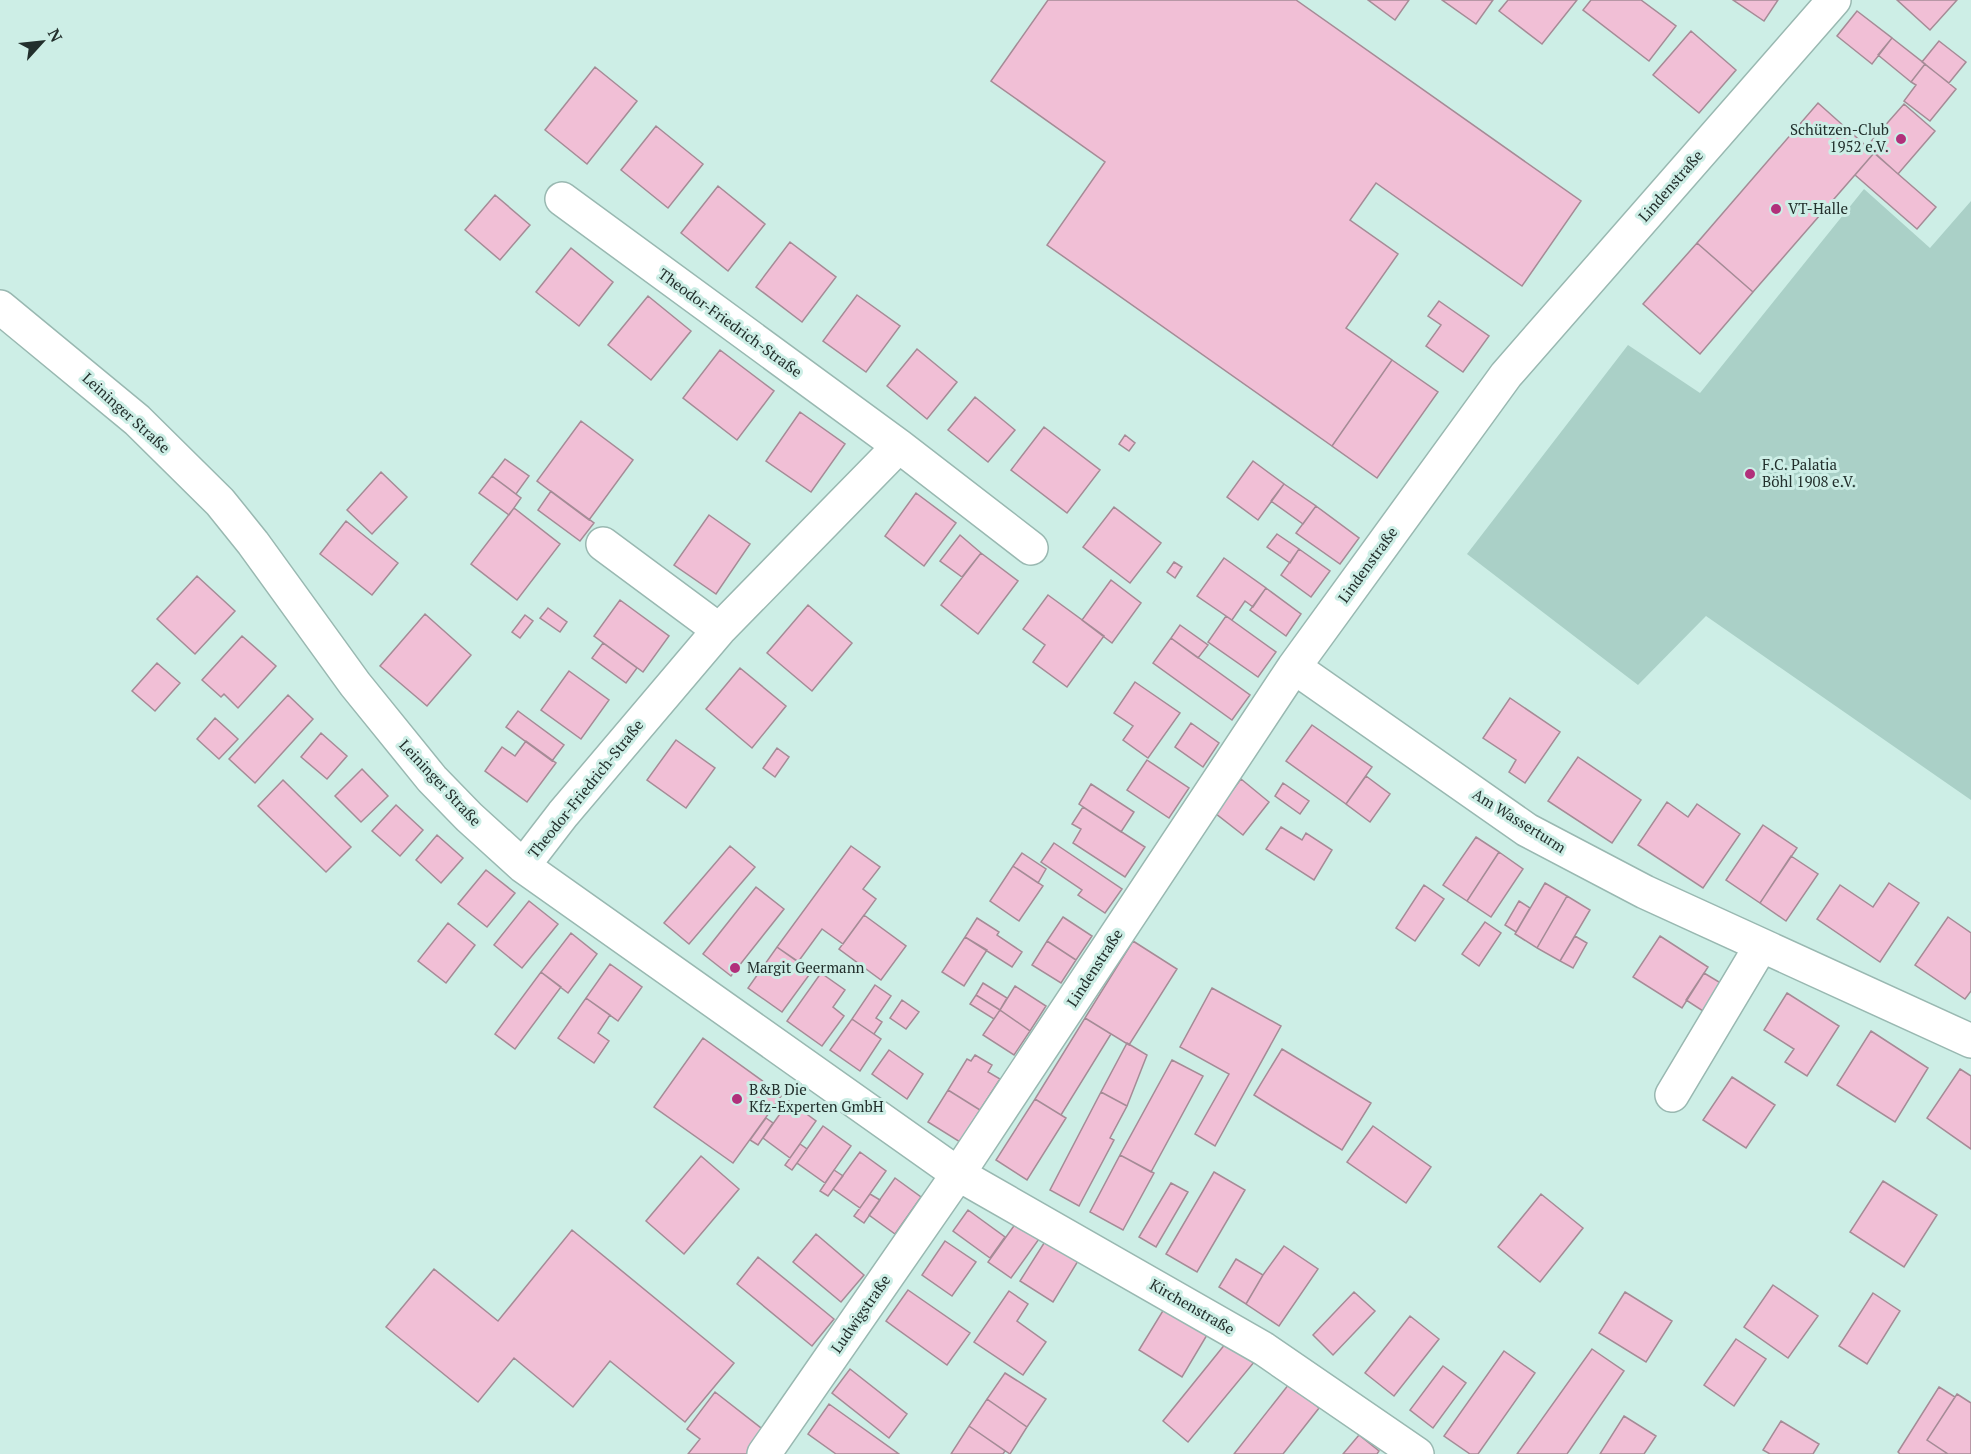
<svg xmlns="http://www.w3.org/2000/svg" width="1971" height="1454" viewBox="0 0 1971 1454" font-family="'PT Serif',serif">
  <rect width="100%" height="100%" fill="#cdeee6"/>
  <!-- green -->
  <path fill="#aad0c7" d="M 1864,189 L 1930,248 L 1971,201 L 1971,800 L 1706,616 L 1638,685 L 1467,554 L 1628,345 L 1700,393 Z"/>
  <!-- building -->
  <path fill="#f1bfd6" stroke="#a58b96" stroke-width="1.5" d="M 1048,0 L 1296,0 L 1581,201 L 1522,286 L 1376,183 L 1350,220 L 1398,254 L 1346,328 L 1392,360 L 1332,446 L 1047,245 L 1105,162 L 991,81 Z
    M 1368,0 L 1409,0 L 1395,20 Z
    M 1442,0 L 1493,0 L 1476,24 Z
    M 1508,0 L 1577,0 L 1542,44 L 1499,11 Z
    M 1591,0 L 1641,0 L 1676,26 L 1649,61 L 1583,10 Z
    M 1733,0 L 1778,0 L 1764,21 Z
    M 1897,0 L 1957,0 L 1930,30 Z
    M 1857,11 L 1892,38 L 1872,64 L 1837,36 Z
    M 1691,31 L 1736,70 L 1699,113 L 1653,75 Z
    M 1892,38 L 1925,64 L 1911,82 L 1878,55 Z
    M 1939,41 L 1966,62 L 1949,83 L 1922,62 Z
    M 1925,64 L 1956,89 L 1930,121 L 1904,101 L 1916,85 L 1911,82 Z
    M 595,67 L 637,101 L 587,164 L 545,130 Z
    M 1818,103 L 1874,153 L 1753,292 L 1697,243 Z
    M 1904,104 L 1935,131 L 1898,174 L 1867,146 Z
    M 656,126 L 703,164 L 668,208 L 621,170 Z
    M 1874,153 L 1936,207 L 1917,229 L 1855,175 Z
    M 718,186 L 765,224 L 728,271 L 681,233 Z
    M 495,195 L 530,225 L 500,260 L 465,230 Z
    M 790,242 L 836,277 L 802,322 L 756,287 Z
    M 1697,243 L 1753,292 L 1700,354 L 1643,304 Z
    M 571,248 L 613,282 L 579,326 L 536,292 Z
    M 857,295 L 900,326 L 866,372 L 823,341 Z
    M 648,296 L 691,331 L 651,380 L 608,345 Z
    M 1439,301 L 1489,336 L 1463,372 L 1426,346 L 1441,325 L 1428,316 Z
    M 917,349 L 957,382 L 927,419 L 887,386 Z
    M 720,350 L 774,391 L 737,440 L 683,398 Z
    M 1392,360 L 1438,392 L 1377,478 L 1332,446 Z
    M 975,397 L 1015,430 L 988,462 L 948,430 Z
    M 800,412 L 845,444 L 811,492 L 766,461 Z
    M 581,421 L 633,460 L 589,520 L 537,481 Z
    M 1044,427 L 1100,470 L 1067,513 L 1011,470 Z
    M 1125,435 L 1135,443 L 1129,451 L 1119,444 Z
    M 505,459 L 529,476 L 516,494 L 492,476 Z
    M 1253,461 L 1284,484 L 1258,520 L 1227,497 Z
    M 381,472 L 407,497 L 372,534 L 347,510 Z
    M 492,476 L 521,498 L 509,515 L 479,493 Z
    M 1284,484 L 1316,506 L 1303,524 L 1271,501 Z
    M 551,491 L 594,523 L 580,541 L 538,510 Z
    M 916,493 L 956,523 L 924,566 L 885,536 Z
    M 1316,506 L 1359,538 L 1340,564 L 1296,533 Z
    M 1114,507 L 1161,543 L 1130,583 L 1083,547 Z
    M 514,508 L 560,544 L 517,600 L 471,564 Z
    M 709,515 L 750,544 L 716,594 L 674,565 Z
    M 346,521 L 398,563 L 372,595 L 320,554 Z
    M 1277,534 L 1299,549 L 1290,563 L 1267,547 Z
    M 960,535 L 981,553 L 962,577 L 940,561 Z
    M 1299,549 L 1330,571 L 1311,597 L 1281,575 Z
    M 981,553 L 1018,581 L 978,634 L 941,605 Z
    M 1224,558 L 1266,588 L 1253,607 L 1245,601 L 1232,620 L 1197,596 Z
    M 1174,562 L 1182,567 L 1175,578 L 1167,572 Z
    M 197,576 L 235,611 L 195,654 L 157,619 Z
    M 1111,580 L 1141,603 L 1112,643 L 1082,620 Z
    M 1266,588 L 1301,614 L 1286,636 L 1250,610 Z
    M 1048,595 L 1104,636 L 1067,687 L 1033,662 L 1045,645 L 1023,629 Z
    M 620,600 L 669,636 L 643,672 L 594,636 Z
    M 808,605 L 852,643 L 812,691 L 767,653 Z
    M 548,608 L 567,622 L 560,632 L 540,618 Z
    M 425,614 L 471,655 L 427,706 L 380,666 Z
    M 525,615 L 533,621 L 520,638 L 512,632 Z
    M 1226,616 L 1276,652 L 1258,677 L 1208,642 Z
    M 1180,625 L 1208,645 L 1198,658 L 1171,638 Z
    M 242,636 L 276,666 L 238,708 L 224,694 L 221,697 L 202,680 Z
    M 1171,638 L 1250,695 L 1232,720 L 1153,663 Z
    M 603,643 L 637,668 L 626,683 L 592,658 Z
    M 157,663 L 180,683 L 155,711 L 132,691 Z
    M 740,668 L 786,706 L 752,748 L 706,709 Z
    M 569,671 L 609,700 L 581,739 L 541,710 Z
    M 1135,682 L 1180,713 L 1148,758 L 1123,740 L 1133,726 L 1114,713 Z
    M 288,695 L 313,719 L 255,783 L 229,759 Z
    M 1510,698 L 1560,732 L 1525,783 L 1509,772 L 1516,760 L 1483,738 Z
    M 518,711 L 564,745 L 552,761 L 506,727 Z
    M 215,718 L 238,739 L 219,759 L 197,739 Z
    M 1191,723 L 1219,743 L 1203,767 L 1175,747 Z
    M 1312,725 L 1372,767 L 1346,804 L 1286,761 Z
    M 321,733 L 347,756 L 327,779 L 301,757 Z
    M 676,740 L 715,768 L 686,808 L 647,780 Z
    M 526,741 L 556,763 L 527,802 L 485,771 L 502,747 L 515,756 Z
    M 777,748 L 789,757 L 775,777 L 763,768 Z
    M 1578,757 L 1641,800 L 1612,843 L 1548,801 Z
    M 1147,760 L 1189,788 L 1169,818 L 1127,790 Z
    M 362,769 L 388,796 L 361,822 L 335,796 Z
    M 1366,776 L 1390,794 L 1370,822 L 1346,804 Z
    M 1241,779 L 1269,802 L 1243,835 L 1215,813 Z
    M 283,780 L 351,847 L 326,872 L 258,806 Z
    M 1283,783 L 1309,801 L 1300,814 L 1275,796 Z
    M 1091,784 L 1134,812 L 1121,832 L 1079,804 Z
    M 1667,802 L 1688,817 L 1697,804 L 1740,834 L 1703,888 L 1638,845 Z
    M 396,805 L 423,830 L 400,856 L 372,831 Z
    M 1083,807 L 1145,847 L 1125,877 L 1073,843 L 1081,829 L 1072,824 Z
    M 1763,825 L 1797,848 L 1760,903 L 1726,880 Z
    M 1281,827 L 1302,840 L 1306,833 L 1332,850 L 1314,880 L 1266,849 Z
    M 437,835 L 463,858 L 441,883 L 416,860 Z
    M 1476,837 L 1499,852 L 1467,901 L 1443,885 Z
    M 1054,843 L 1122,889 L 1105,913 L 1078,895 L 1082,890 L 1041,862 Z
    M 730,846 L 755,867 L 689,944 L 664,923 Z
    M 851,846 L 880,867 L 863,889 L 876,899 L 843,944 L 822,929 L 798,962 L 777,947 Z
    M 1499,852 L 1523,869 L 1491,917 L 1467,901 Z
    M 1022,853 L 1046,869 L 1038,883 L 1013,866 Z
    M 1791,856 L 1818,874 L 1786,921 L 1760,903 Z
    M 1013,866 L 1043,886 L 1019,921 L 990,901 Z
    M 486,870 L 515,893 L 487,927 L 458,904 Z
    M 1545,883 L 1567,896 L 1537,948 L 1515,934 Z
    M 1889,883 L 1919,903 L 1880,962 L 1817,919 L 1840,885 L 1873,907 Z
    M 1424,885 L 1444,899 L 1415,941 L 1396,928 Z
    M 756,887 L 784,909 L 731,976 L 703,954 Z
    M 1567,896 L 1590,910 L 1560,961 L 1537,948 Z
    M 529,901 L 558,924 L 522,968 L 494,945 Z
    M 1519,901 L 1530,908 L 1516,932 L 1505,925 Z
    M 864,915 L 906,946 L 881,980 L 839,949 Z
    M 1063,917 L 1092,936 L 1076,960 L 1047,941 Z
    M 1948,917 L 1971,933 L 1971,991 L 1965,999 L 1915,965 Z
    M 977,918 L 999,932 L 997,935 L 1022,952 L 1012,967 L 965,937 Z
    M 1485,922 L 1501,933 L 1479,966 L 1462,954 Z
    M 448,923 L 475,945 L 446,983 L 418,961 Z
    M 571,933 L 597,954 L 568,993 L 541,972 Z
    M 1575,936 L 1587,943 L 1573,968 L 1560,961 Z
    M 1660,936 L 1708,967 L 1682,1008 L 1633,977 Z
    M 965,937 L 987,950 L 964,986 L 942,972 Z
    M 1047,941 L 1076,960 L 1061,983 L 1032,965 Z
    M 1133,941 L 1177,969 L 1129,1045 L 1085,1018 Z
    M 777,947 L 812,971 L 782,1012 L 748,988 Z
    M 610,964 L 642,987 L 618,1021 L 586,998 Z
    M 541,972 L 561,987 L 515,1049 L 495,1034 Z
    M 821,973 L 845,990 L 833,1007 L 844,1016 L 822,1046 L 787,1021 Z
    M 1704,973 L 1724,985 L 1706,1013 L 1686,1000 Z
    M 983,983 L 1007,998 L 1000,1010 L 976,995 Z
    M 875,985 L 891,996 L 876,1018 L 882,1022 L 874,1034 L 852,1019 Z
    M 1015,986 L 1046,1006 L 1030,1031 L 1000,1010 Z
    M 1212,988 L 1281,1026 L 1215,1146 L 1195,1134 L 1229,1074 L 1180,1047 Z
    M 1787,993 L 1839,1026 L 1807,1076 L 1785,1062 L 1794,1049 L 1764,1030 Z
    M 976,995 L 1000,1010 L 994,1019 L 970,1004 Z
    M 586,998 L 610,1015 L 598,1033 L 609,1041 L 594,1063 L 558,1038 Z
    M 902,1000 L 919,1012 L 906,1029 L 890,1018 Z
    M 1000,1010 L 1030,1031 L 1014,1055 L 983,1035 Z
    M 1085,1018 L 1111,1034 L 1061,1115 L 1035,1099 Z
    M 852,1019 L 881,1039 L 860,1071 L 830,1050 Z
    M 1871,1031 L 1928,1068 L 1895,1122 L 1837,1085 Z
    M 703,1038 L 782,1095 L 733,1163 L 654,1107 Z
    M 1127,1043 L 1147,1055 L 1127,1106 L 1101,1092 Z
    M 1282,1049 L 1371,1103 L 1342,1150 L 1254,1095 Z
    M 889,1050 L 923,1074 L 907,1099 L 872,1074 Z
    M 975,1055 L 992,1065 L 988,1072 L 1000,1079 L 980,1110 L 948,1090 L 967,1059 L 971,1061 Z
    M 1172,1060 L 1203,1076 L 1151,1172 L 1120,1155 Z
    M 1960,1069 L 1971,1076 L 1971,1149 L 1927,1118 Z
    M 1732,1077 L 1775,1105 L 1746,1148 L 1703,1120 Z
    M 948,1090 L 980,1110 L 960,1142 L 928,1122 Z
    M 1101,1092 L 1127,1106 L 1110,1138 L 1114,1140 L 1079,1206 L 1050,1190 Z
    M 1035,1099 L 1066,1118 L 1027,1180 L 996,1160 Z
    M 789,1101 L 816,1121 L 790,1158 L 763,1138 Z
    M 766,1118 L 773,1123 L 758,1145 L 750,1140 Z
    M 823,1126 L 851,1146 L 825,1183 L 797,1163 Z
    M 1373,1126 L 1431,1167 L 1406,1203 L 1347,1162 Z
    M 800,1144 L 807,1149 L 792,1170 L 785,1165 Z
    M 860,1152 L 886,1171 L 860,1208 L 833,1189 Z
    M 1120,1155 L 1154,1173 L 1123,1230 L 1090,1212 Z
    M 701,1156 L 739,1189 L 684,1254 L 646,1221 Z
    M 834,1170 L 843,1176 L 828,1196 L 820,1191 Z
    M 1214,1172 L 1245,1190 L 1197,1272 L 1166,1254 Z
    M 895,1178 L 921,1197 L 895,1234 L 869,1215 Z
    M 1883,1181 L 1937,1215 L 1904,1267 L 1850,1232 Z
    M 1171,1183 L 1188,1192 L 1156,1247 L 1139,1237 Z
    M 870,1194 L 880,1200 L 864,1223 L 854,1216 Z
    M 1541,1194 L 1583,1228 L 1540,1282 L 1498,1247 Z
    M 968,1210 L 1005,1237 L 990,1258 L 953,1231 Z
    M 1016,1223 L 1039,1239 L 1011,1278 L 988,1262 Z
    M 572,1230 L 734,1363 L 685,1422 L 610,1361 L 573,1407 L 514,1358 L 478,1402 L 386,1327 L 434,1269 L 498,1321 Z
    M 816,1234 L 864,1275 L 841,1302 L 793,1262 Z
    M 1046,1240 L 1078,1261 L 1053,1302 L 1020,1281 Z
    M 945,1241 L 976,1262 L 952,1296 L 922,1275 Z
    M 1284,1246 L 1318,1269 L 1279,1326 L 1246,1304 L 1263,1275 Z
    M 758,1257 L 834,1319 L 812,1346 L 737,1284 Z
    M 1236,1259 L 1263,1275 L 1246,1304 L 1219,1287 Z
    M 1773,1285 L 1818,1316 L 1788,1358 L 1744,1327 Z
    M 908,1290 L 970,1333 L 947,1365 L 886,1321 Z
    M 1009,1291 L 1028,1304 L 1017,1321 L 1046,1342 L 1023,1375 L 974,1342 Z
    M 1354,1292 L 1375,1311 L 1333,1355 L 1313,1335 Z
    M 1625,1292 L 1672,1321 L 1646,1362 L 1599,1333 Z
    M 1873,1293 L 1900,1311 L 1867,1364 L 1839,1346 Z
    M 1164,1309 L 1207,1335 L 1182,1377 L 1139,1350 Z
    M 1410,1316 L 1439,1339 L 1394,1396 L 1365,1373 Z
    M 1736,1339 L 1766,1359 L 1734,1406 L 1704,1385 Z
    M 1226,1343 L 1255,1361 L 1188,1442 L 1163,1421 Z
    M 1592,1349 L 1624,1371 L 1567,1454 L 1517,1454 Z
    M 1504,1351 L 1535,1373 L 1478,1454 L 1470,1454 L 1444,1436 Z
    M 1443,1366 L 1466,1383 L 1433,1428 L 1410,1410 Z
    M 850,1369 L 907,1414 L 889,1438 L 832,1393 Z
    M 1005,1373 L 1046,1399 L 1027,1427 L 987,1399 Z
    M 1289,1384 L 1319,1408 L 1283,1454 L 1234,1454 Z
    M 1939,1387 L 1955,1397 L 1927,1440 L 1948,1454 L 1900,1454 L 1898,1452 Z
    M 715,1392 L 765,1431 L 747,1454 L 688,1454 L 700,1439 L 687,1429 Z
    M 1957,1394 L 1971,1403 L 1971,1454 L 1948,1454 L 1927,1440 Z
    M 987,1399 L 1027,1427 L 1010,1454 L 969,1426 Z
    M 829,1404 L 899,1454 L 836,1454 L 808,1434 Z
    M 1624,1416 L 1656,1436 L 1644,1454 L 1600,1454 Z
    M 1781,1421 L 1819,1444 L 1813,1454 L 1770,1454 L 1763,1450 Z
    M 969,1426 L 1005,1451 L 1003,1454 L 951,1454 Z
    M 1359,1435 L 1379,1451 L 1377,1454 L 1343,1454 Z"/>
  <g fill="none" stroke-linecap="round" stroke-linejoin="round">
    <defs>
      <path id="minor" d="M 562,199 L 899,446 L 1031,548
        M 0,307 L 137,420 L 220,502 L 253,543 L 355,684 L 432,779 L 469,817 L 523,866 L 958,1174 L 1264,1349 L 1417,1454
        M 603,544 L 719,630
        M 1294,667 L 1527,830 L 1645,892 L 1971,1041
        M 523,866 L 563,814 L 719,630 L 899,446
        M 1672,1095 L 1761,946
        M 764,1454 L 958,1174 L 1294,667 L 1506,375 L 1834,0"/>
    </defs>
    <!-- minor casing -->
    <use href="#minor" stroke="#99b8b1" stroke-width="36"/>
    <!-- minor -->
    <use href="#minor" stroke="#fff" stroke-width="33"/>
  </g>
  <!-- markers -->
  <g fill="#b1307b" stroke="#cdeee6" stroke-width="2">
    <circle cx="1901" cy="139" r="6"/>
    <circle cx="1776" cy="209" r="6"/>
    <circle cx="1750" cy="474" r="6"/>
    <circle cx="735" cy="968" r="6"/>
    <circle cx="737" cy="1099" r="6"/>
  </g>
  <g text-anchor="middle" stroke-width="6" stroke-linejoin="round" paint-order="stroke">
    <!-- poi labels -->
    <g font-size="15" fill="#222f2c" stroke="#cdeee6" text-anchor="start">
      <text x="1889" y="135" text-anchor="end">Schützen-Club<tspan x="1889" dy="17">1952 e.V.</tspan></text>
      <text x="1788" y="214">VT-Halle</text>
      <text x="1762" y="470">F.C. Palatia<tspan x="1762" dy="17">Böhl 1908 e.V.</tspan></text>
      <text x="747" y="973">Margit Geermann</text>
      <text x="749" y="1095">B&amp;B Die<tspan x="749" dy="17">Kfz-Experten GmbH</tspan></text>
    </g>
    <!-- street labels -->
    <g font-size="15" fill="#222f2c" stroke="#cdeee6">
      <text transform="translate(1671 186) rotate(-49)" y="5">Lindenstraße</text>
      <text transform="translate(730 323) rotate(36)" y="5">Theodor-Friedrich-Straße</text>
      <text transform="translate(126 413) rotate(42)" y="5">Leininger Straße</text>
      <text transform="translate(1368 565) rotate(-54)" y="5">Lindenstraße</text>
      <text transform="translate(440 783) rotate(47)" y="5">Leininger Straße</text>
      <text transform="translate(586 789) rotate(-51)" y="5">Theodor-Friedrich-Straße</text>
      <text transform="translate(1519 821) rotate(32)" y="5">Am Wasserturm</text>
      <text transform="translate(1095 968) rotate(-57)" y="5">Lindenstraße</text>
      <text transform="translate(1192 1307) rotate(30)" y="5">Kirchenstraße</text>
      <text transform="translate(861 1314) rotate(-55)" y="5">Ludwigstraße</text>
    </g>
  </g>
  <!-- north arrow -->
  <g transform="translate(42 42) rotate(63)" stroke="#cdeee6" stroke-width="4.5" paint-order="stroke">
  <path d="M0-4.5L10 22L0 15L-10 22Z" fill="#222f2c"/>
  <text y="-9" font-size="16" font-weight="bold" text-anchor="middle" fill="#222f2c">N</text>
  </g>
</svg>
